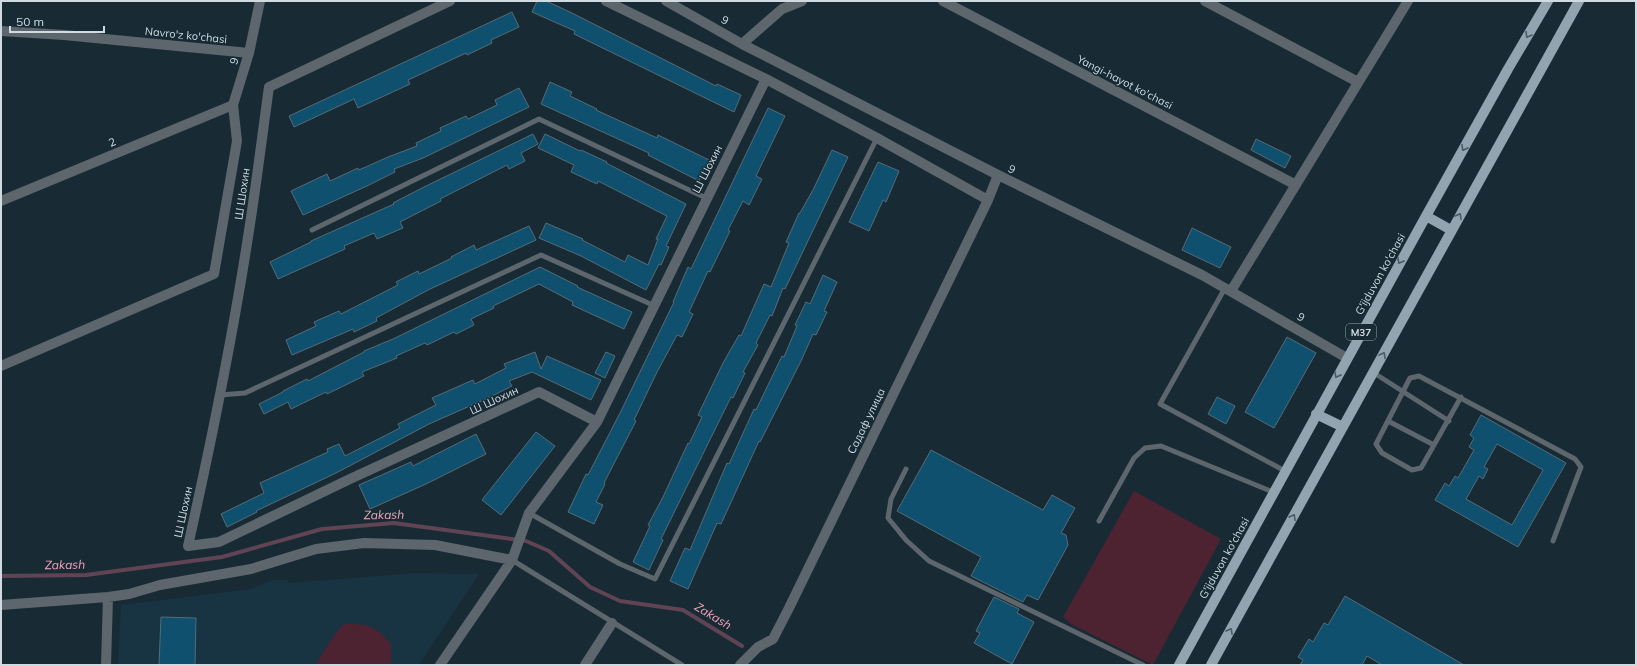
<svg xmlns="http://www.w3.org/2000/svg" width="1637" height="666" viewBox="0 0 1637 666" font-family="Mulish,sans-serif">
  <rect width="100%" height="100%" fill="#182b35"/>
  <!-- built -->
  <path fill="#183342" d="M 414,573 L 479,574 L 419,665 L 118,665 L 121,605 L 251,589 L 273,580 L 287,580 L 289,583 Z"/>
  <!-- green -->
  <path fill="#4d2231" d="M 1134,491 L 1221,539 L 1153,665 L 1071,624 L 1063,617 Z
    M 344,624 C 370,624 374,625 391,644 L 391,665 L 315,665 L 335,634 Z"/>
  <g fill="none" stroke-linecap="round" stroke-linejoin="round">
    <!-- stream -->
    <path stroke="#614454" stroke-width="4" d="M 1,576 L 86,575 L 222,557 L 322,529 L 394,523 L 526,541 L 549,551 L 590,587 L 620,601 L 683,610 L 742,646"/>
  </g>
  <!-- building -->
  <path fill="#0e506d" stroke="#566b77" fill-rule="evenodd" d="M 537,1 L 546,1 L 572,13 L 716,86 L 717,84 L 741,95 L 734,112 L 574,34 L 575,31 L 532,12 Z
    M 512,12 L 519,27 L 491,40 L 492,43 L 467,55 L 466,53 L 408,80 L 410,84 L 358,108 L 354,99 L 294,127 L 289,116 Z
    M 550,82 L 572,92 L 570,96 L 597,109 L 596,110 L 657,138 L 658,135 L 709,160 L 699,181 L 648,155 L 649,153 L 541,104 Z
    M 519,88 L 529,107 L 423,158 L 394,169 L 395,172 L 367,186 L 303,215 L 291,191 L 327,174 L 330,181 L 358,168 L 359,170 L 388,157 L 417,146 L 416,143 L 441,131 L 440,128 L 466,116 L 468,119 L 497,105 L 495,100 Z
    M 768,108 L 785,116 L 756,176 L 762,179 L 749,205 L 743,201 L 728,230 L 730,231 L 710,272 L 708,271 L 689,312 L 693,314 L 682,337 L 677,335 L 657,372 L 634,420 L 636,421 L 604,483 L 605,484 L 596,502 L 603,505 L 594,524 L 568,512 L 586,474 L 588,475 L 621,411 L 674,302 L 673,302 L 688,267 L 691,269 Z
    M 533,134 L 538,144 L 521,153 L 525,161 L 509,169 L 507,165 L 440,199 L 441,201 L 400,222 L 403,228 L 377,239 L 374,233 L 344,246 L 345,249 L 278,279 L 270,262 L 311,242 L 311,241 L 394,204 L 393,203 L 422,188 Z
    M 545,134 L 580,151 L 581,150 L 607,162 L 606,163 L 686,204 L 666,246 L 669,247 L 661,265 L 659,264 L 646,290 L 581,256 L 539,238 L 546,223 L 583,239 L 582,240 L 625,262 L 628,255 L 648,265 L 658,239 L 656,239 L 667,216 L 598,181 L 597,184 L 571,172 L 574,165 L 538,148 Z
    M 1256,139 L 1291,156 L 1285,168 L 1251,150 Z
    M 832,150 L 848,157 L 785,289 L 783,288 L 772,316 L 770,315 L 756,343 L 758,345 L 743,372 L 745,373 L 733,398 L 731,397 L 661,539 L 663,540 L 649,570 L 633,562 L 650,526 L 648,525 L 663,497 L 688,443 L 689,444 L 702,417 L 698,415 L 723,363 L 739,335 L 741,336 L 764,284 L 771,287 L 789,243 L 786,242 L 799,213 L 800,213 L 813,190 Z
    M 878,162 L 899,171 L 886,202 L 883,200 L 869,231 L 849,222 Z
    M 529,226 L 536,240 L 428,290 L 376,318 L 377,321 L 354,332 L 353,329 L 292,355 L 286,340 L 316,326 L 314,322 L 339,311 L 341,314 L 398,285 L 396,282 L 418,271 L 419,274 L 452,258 L 451,257 L 474,245 L 476,250 Z
    M 1192,228 L 1231,247 L 1220,268 L 1182,250 Z
    M 540,267 L 578,286 L 577,287 L 632,312 L 624,329 L 572,305 L 573,302 L 539,284 L 493,306 L 494,308 L 471,319 L 474,325 L 456,334 L 454,332 L 427,345 L 425,343 L 396,356 L 397,358 L 362,372 L 364,376 L 327,394 L 326,392 L 291,409 L 288,402 L 264,414 L 259,404 L 283,392 L 283,391 L 307,379 L 308,381 L 364,352 L 364,351 L 393,339 Z
    M 823,275 L 837,282 L 824,311 L 827,312 L 816,335 L 813,334 L 801,361 L 760,442 L 759,441 L 721,524 L 717,523 L 688,589 L 670,581 L 685,548 L 690,550 L 727,463 L 729,464 L 754,409 L 756,410 L 782,356 L 784,357 L 797,326 L 795,325 L 806,302 L 810,304 Z
    M 1287,337 L 1316,353 L 1274,428 L 1245,412 Z
    M 535,352 L 541,369 L 547,356 L 601,380 L 591,400 L 532,372 L 509,381 L 512,386 L 488,398 L 429,424 L 336,473 L 256,511 L 257,512 L 227,527 L 221,514 L 264,493 L 260,483 L 328,452 L 327,449 L 339,444 L 345,456 L 400,428 L 398,424 L 436,405 L 432,398 L 473,380 L 475,384 L 506,368 L 504,364 Z
    M 606,352 L 615,356 L 605,378 L 595,373 Z
    M 1217,397 L 1235,406 L 1226,424 L 1208,414 Z
    M 1481,415 L 1566,463 L 1518,547 L 1435,500 L 1445,483 L 1449,486 L 1455,476 L 1458,478 L 1474,450 L 1469,447 L 1474,438 L 1470,435 ZM 1497,444 L 1543,470 L 1512,525 L 1466,499 L 1479,476 L 1483,479 L 1488,469 L 1484,467 Z
    M 536,432 L 555,446 L 501,515 L 482,500 Z
    M 476,434 L 486,454 L 426,484 L 370,509 L 359,485 L 411,462 L 413,466 Z
    M 931,450 L 1043,510 L 1052,495 L 1075,508 L 1061,533 L 1066,535 L 1068,545 L 1038,600 L 1027,595 L 1023,602 L 971,576 L 981,557 L 897,511 Z
    M 1345,596 L 1464,665 L 1382,665 L 1367,656 L 1362,665 L 1300,665 L 1303,660 L 1298,657 L 1309,639 L 1313,642 L 1324,623 L 1328,625 Z
    M 994,597 L 1019,609 L 1017,613 L 1034,622 L 1012,664 L 974,643 L 980,633 L 976,631 Z
    M 161,617 L 196,618 L 195,665 L 159,665 Z"/>
  <g fill="none" stroke-linecap="round" stroke-linejoin="round">
    <!-- service -->
    <path stroke="#5d666c" stroke-width="5" d="M 312,230 L 539,119 L 706,198
      M 1225,288 L 1160,404 L 1285,471
      M 1374,373 L 1449,421
      M 220,395 L 245,393 L 541,255 L 655,306
      M 1461,397 L 1421,468 L 1412,470 L 1382,453 L 1376,444 L 1410,378 L 1419,376 L 1575,459 L 1581,467 L 1553,541
      M 1388,421 L 1434,445
      M 906,469 L 891,499 L 888,518 L 906,540 L 929,561 L 1143,665
      M 529,513 L 620,564 L 655,579 L 877,138
      M 1099,521 L 1134,458 L 1145,448 L 1161,446 L 1273,492
      M 512,560 L 682,665"/>
    <!-- minor -->
    <path stroke="#5d666c" stroke-width="10" d="M 450,1 L 269,87 C 262,137 256,187 248,237 C 232,341 211,443 188,546 L 219,542 L 350,479 L 539,392 L 597,422
      M 606,1 L 766,79 L 877,138 L 988,200
      M 666,1 L 742,44 L 998,175 L 1202,275 L 1347,358
      M 943,1 L 1296,185
      M 1205,1 L 1358,82
      M 1,31 L 64,35 L 249,53
      M 742,44 L 782,9 L 802,1
      M 1,201 L 233,105
      M 1231,291 L 1408,1
      M 1,366 L 214,274 L 237,141 L 233,105 L 249,53 L 260,1
      M 1,605 L 108,597 L 129,594 L 160,585 L 251,569 L 316,549 L 364,543 L 435,545 L 512,560
      M 106,665 L 108,597
      M 440,665 L 512,560 L 529,513 L 597,422 L 766,79
      M 585,665 L 612,623
      M 740,665 L 758,647 L 773,639 L 789,608 L 988,200 L 998,175"/>
    <!-- primary -->
    <path stroke="#91a4af" stroke-width="10" d="M 1426,216 L 1451,230
      M 1316,414 L 1343,427
      M 1179,665 L 1426,216 L 1508,69 L 1548,1
      M 1211,665 L 1579,1"/>
  </g>
  <!-- one-way arrows -->
  <defs><path id="oneway-chevron" d="M-2-3.5L2.5 0L-2 3.5" fill="none" stroke-width="1.6" stroke-linecap="round" stroke-linejoin="round"/></defs>
  <g stroke="#485b66">
    <use href="#oneway-chevron" transform="translate(1528 35) rotate(121)"/>
    <use href="#oneway-chevron" transform="translate(1464 148) rotate(119)"/>
    <use href="#oneway-chevron" transform="translate(1459 216) rotate(-61)"/>
    <use href="#oneway-chevron" transform="translate(1400 261) rotate(119)"/>
    <use href="#oneway-chevron" transform="translate(1383 355) rotate(-62)"/>
    <use href="#oneway-chevron" transform="translate(1337 375) rotate(119)"/>
    <use href="#oneway-chevron" transform="translate(1293 517) rotate(-61)"/>
    <use href="#oneway-chevron" transform="translate(1230 631) rotate(-61)"/>
  </g>
  <g text-anchor="middle" stroke-width="3" stroke-linejoin="round" paint-order="stroke">
    <!-- shield labels -->
    <rect fill="#182b35" stroke="#98a6ad" stroke-width="1" x="1346" y="324" width="30" height="16" rx="3"/>
    <g font-size="10" font-weight="bold" fill="#cfdae1">
      <text x="1361" y="336">M37</text>
    </g>
    <!-- street labels -->
    <g font-size="11" fill="#cfdae1" stroke="#182b35">
      <text transform="translate(725 20) rotate(29)" y="4">9</text>
      <text transform="translate(186 35) rotate(6)" y="4">Navro'z ko'chasi</text>
      <text transform="translate(234 61) rotate(-72)" y="4">9</text>
      <text transform="translate(1125 82) rotate(27)" y="4">Yangi-hayot ko'chasi</text>
      <text transform="translate(112 142) rotate(-22)" y="4">2</text>
      <text transform="translate(707 169) rotate(-63)" y="4">Ш Шохин</text>
      <text transform="translate(1012 169) rotate(26)" y="4">9</text>
      <text transform="translate(242 194) rotate(-82)" y="4">Ш Шохин</text>
      <text transform="translate(1380 274) rotate(-61)" y="4">G'ijduvon ko'chasi</text>
      <text transform="translate(1301 317) rotate(30)" y="4">9</text>
      <text transform="translate(494 400) rotate(-25)" y="4">Ш Шохин</text>
      <text transform="translate(866 421) rotate(-64)" y="4">Садаф улица</text>
      <text transform="translate(183 512) rotate(-78)" y="4">Ш Шохин</text>
      <text transform="translate(1224 558) rotate(-61)" y="4">G'ijduvon ko'chasi</text>
    </g>
    <!-- water labels -->
    <g font-size="12" font-style="italic" fill="#f6a3bd" stroke="#182b35">
      <text transform="translate(384 515) rotate(-1)" y="4">Zakash</text>
      <text transform="translate(65 565) rotate(-1)" y="4">Zakash</text>
      <text transform="translate(713 616) rotate(31)" y="4">Zakash</text>
    </g>
  </g>
  <!-- border -->
  <rect width="1637" height="666" fill="none" stroke="#cfdae1" stroke-width="4"/>
  <!-- scale -->
  <path d="M10 26v6h94v-6" fill="none" stroke="#cfdae1" stroke-width="2"/>
  <text x="16" y="26" font-size="12" fill="#cfdae1" stroke="#182b35" stroke-width="3" paint-order="stroke">50 m</text>
</svg>
